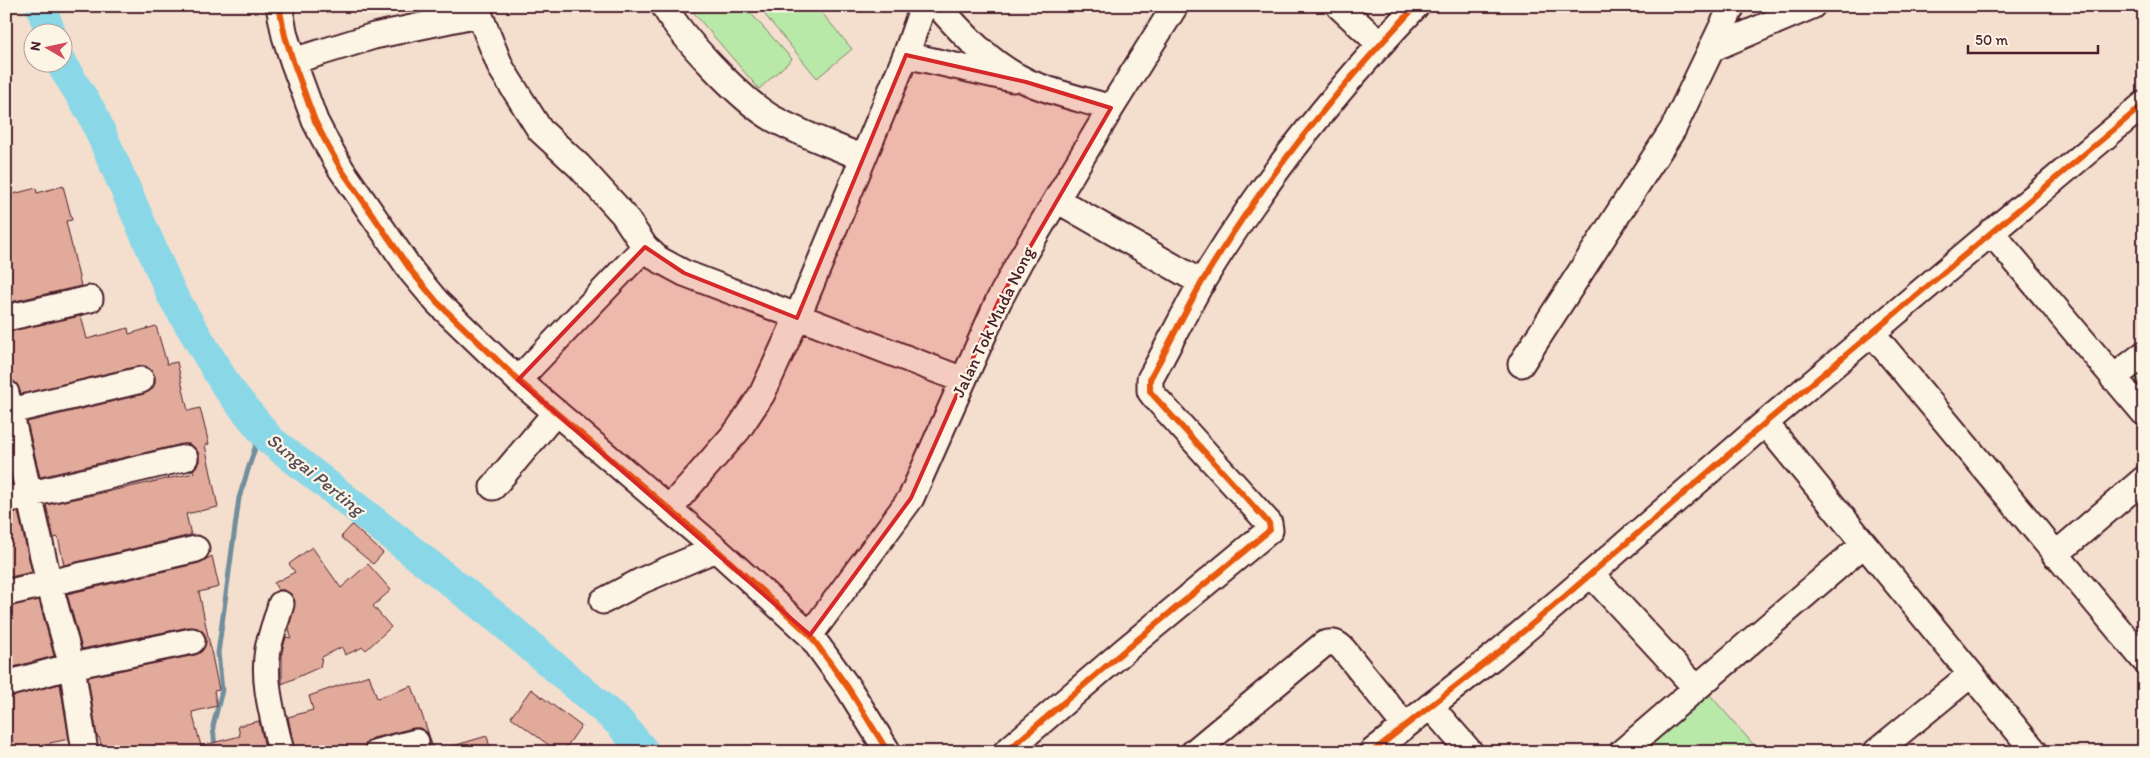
<svg xmlns="http://www.w3.org/2000/svg" width="2150" height="758" viewBox="0 0 2150 758" font-family="Itim,sans-serif">
  <rect width="100%" height="100%" fill="#f4dece"/>
  <filter id="ink" filterUnits="userSpaceOnUse"><feTurbulence type="fractalNoise" baseFrequency=".02" numOctaves="2"/><feDisplacementMap in="SourceGraphic" scale="10" xChannelSelector="R" yChannelSelector="G"/><feConvolveMatrix kernelMatrix="1 2 1 2 8 2 1 2 1" color-interpolation-filters="sRGB"/></filter>
  <g filter="url(#ink)">
    <!-- green -->
    <path fill="#b8e9a8" stroke="#81846a" d="M 698,6 L 744,6 L 792,59 L 759,89 L 693,12 Z
      M 775,6 L 816,6 L 852,49 L 817,78 L 765,15 Z
      M 2144,372 L 2144,395 L 2131,382 Z
      M 1710,695 L 1760,752 L 1643,752 Z"/>
    <g fill="none" stroke-linecap="round" stroke-linejoin="round">
      <!-- stream -->
      <path stroke="#708e9c" stroke-width="5" d="M 215,749 L 213,726 L 222,690 L 218,653 L 239,498 L 261,429"/>
      <!-- river -->
      <path stroke="#8ad8e7" stroke-width="31" d="M 41,6 L 50,32
        M 60,62 L 92,113 L 172,295 L 227,387 L 270,440 L 501,621 L 620,723 L 644,752"/>
    </g>
    <!-- building -->
    <path fill="#e2aa9a" stroke="#4a1f2b" d="M 63,186 L 72,220 L 66,221 L 81,286 L 6,303 L 6,211 L 10,210 L 6,196 L 36,188 L 37,193 Z
      M 81,316 L 87,339 L 128,328 L 129,334 L 156,326 L 167,364 L 177,362 L 188,411 L 200,408 L 209,444 L 205,445 L 218,507 L 186,514 L 191,535 L 64,565 L 58,537 L 54,538 L 46,505 L 194,473 L 193,470 L 199,462 L 199,454 L 195,448 L 189,444 L 182,444 L 40,477 L 27,422 L 144,394 L 151,390 L 155,384 L 155,376 L 151,370 L 146,366 L 138,366 L 21,394 L 17,384 L 10,379 L 6,363 L 10,361 L 6,346 L 6,332 Z
      M 6,459 L 12,484 L 6,485 Z
      M 18,512 L 32,572 L 6,578 L 6,514 Z
      M 352,525 L 383,553 L 373,564 L 341,537 Z
      M 312,547 L 341,588 L 368,564 L 391,590 L 373,606 L 391,627 L 366,650 L 363,647 L 345,655 L 342,647 L 322,657 L 320,667 L 282,684 L 282,651 L 286,637 L 291,638 L 289,628 L 295,601 L 291,594 L 284,590 L 278,590 L 274,583 L 295,572 L 289,564 Z
      M 212,556 L 219,587 L 199,592 L 219,690 L 214,691 L 217,706 L 192,712 L 201,746 L 240,736 L 238,726 L 259,721 L 266,752 L 103,752 L 99,737 L 97,737 L 88,677 L 195,655 L 201,652 L 205,646 L 206,638 L 203,632 L 197,628 L 189,627 L 82,649 L 67,594 L 199,563 Z
      M 39,600 L 54,656 L 6,669 L 6,607 Z
      M 369,675 L 377,698 L 412,686 L 429,735 L 434,752 L 426,752 L 430,745 L 430,739 L 427,732 L 420,728 L 413,728 L 373,738 L 367,742 L 363,752 L 295,752 L 288,717 L 313,710 L 309,696 Z
      M 60,684 L 69,739 L 50,743 L 51,748 L 29,752 L 14,752 L 6,713 L 6,698 Z
      M 531,689 L 581,726 L 563,752 L 558,752 L 511,717 Z
      M 487,736 L 491,752 L 447,752 L 446,748 Z"/>
    <g fill="none" stroke-linecap="round" stroke-linejoin="round">
      <defs>
        <path id="minor" d="M 279,6 L 285,36 L 293,61 L 315,121 L 328,146 L 341,169 L 412,272 L 437,302 L 518,380 L 716,549 L 810,635 L 849,689 L 888,752
          M 476,6 L 501,68 L 540,130 L 579,166 L 623,214 L 645,247 L 658,259 L 684,273 L 963,380
          M 664,6 C 682,38 740,99 772,118 C 801,134 833,145 863,158
          M 938,6 C 963,34 991,65 1026,81 C 1049,92 1085,100 1111,108
          M 1339,6 L 1380,44
          M 1711,49 L 1812,6
          M 906,55 L 1013,79
          M 293,61 L 374,36 L 478,14
          M 1057,200 L 1202,283
          M 1991,232 L 2144,413
          M 6,318 L 90,299
          M 1872,333 L 2144,660
          M 1521,364 L 1673,129 L 1732,6
          M 2113,378 L 2144,354
          M 518,380 L 645,247
          M 6,393 L 49,583 L 72,666 L 85,752
          M 6,412 L 141,380
          M 1765,423 L 2035,752
          M 493,487 L 556,412
          M 6,500 L 185,458
          M 669,509 L 738,430 L 762,394 L 797,318 L 906,55 L 923,6
          M 2055,555 L 2144,479
          M 1591,574 L 1696,688
          M 6,593 L 196,549
          M 603,601 L 643,580 L 716,549
          M 281,604 C 277,619 271,634 268,649 C 262,683 274,719 281,752
          M 810,635 L 911,498 L 998,302 L 1021,259 L 1111,108 L 1175,6
          M 6,684 L 72,666 L 192,641
          M 1430,706 L 1470,752
          M 377,752 L 416,742
          M 1006,752 L 1125,650 L 1270,530 L 1269,523 L 1266,520 L 1153,395 L 1150,391 L 1150,379 C 1168,347 1184,313 1202,282 C 1262,182 1336,90 1416,6
          M 1194,752 L 1324,644 C 1333,641 1337,643 1343,649 L 1405,726
          M 1372,752 L 1494,656 L 1563,598 L 1765,423 L 2144,104
          M 1622,752 L 1864,544
          M 1876,752 L 1970,675"/>
      </defs>
      <!-- minor casing -->
      <use href="#minor" stroke="#4a1f2b" stroke-width="29"/>
      <!-- minor -->
      <use href="#minor" stroke="#fcf5e5" stroke-width="25"/>
      <defs>
        <path id="cycleway" d="M 279,6 L 285,36 L 293,61 L 315,121 L 328,146 L 341,169 L 412,272 L 437,302 L 518,380 L 716,549 L 810,635 L 849,689 L 888,752
          M 1006,752 L 1125,650 L 1270,530 L 1269,523 L 1266,520 L 1153,395 L 1150,391 L 1150,379 C 1168,347 1184,313 1202,282 C 1262,182 1336,90 1416,6
          M 1372,752 L 1494,656 L 1563,598 L 1765,423 L 2144,104"/>
      </defs>
      <!-- cycleway casing -->
      <use href="#cycleway" stroke="#fcf5e5" stroke-width="9"/>
      <!-- cycleway -->
      <use href="#cycleway" stroke="#e8590c" stroke-width="6"/>
    </g>
  </g>
  <!-- marked area -->
  <path fill="#d62828" fill-opacity="0.2" stroke="#d62828" stroke-width="4" stroke-linejoin="round" d="M 906,55 L 1026,82 L 1111,108 L 998,302 L 911,498 L 810,635 L 518,380 L 645,247 L 684,273 L 797,318 Z"/>
  <g text-anchor="middle" stroke-width="4.5" stroke-linejoin="round" paint-order="stroke">
    <!-- street labels -->
    <g font-size="18" fill="#4a1f2b" stroke="#fcf5e5">
      <text transform="translate(993 322) rotate(-64)" y="6">Jalan Tok Muda Nong</text>
    </g>
    <!-- water labels -->
    <g font-size="19" font-style="italic" fill="#5a4d5a" stroke="#fcf5e5">
      <text transform="translate(316 474) rotate(39)" y="7">Sungai Perting</text>
    </g>
  </g>
  <!-- margin -->
  <rect width="2150" height="758" fill="none" stroke="#fcf5e5" stroke-width="25"/>
  <rect x="12" y="12" width="2125" height="733" fill="none" stroke="#4a1f2b" stroke-width="2" filter="url(#ink)"/>
  <!-- north arrow -->
  <g transform="translate(48 48) rotate(279)"><circle r="24" fill="#fcf5e5" stroke="#b59f9b"/>
  <path d="M0-4L9 19L0 12L-9 19Z" fill="#d1495b"/>
  <text y="-8" font-size="14" font-weight="bold" text-anchor="middle" fill="#4a1f2b">N</text>
  </g>
  <!-- scale -->
  <path d="M1968 45v8h130v-8" fill="none" stroke="#4a1f2b" stroke-width="2.5"/>
  <text x="1975" y="45" font-size="15" fill="#4a1f2b" stroke="#fcf5e5" stroke-width="4" paint-order="stroke">50 m</text>
</svg>
